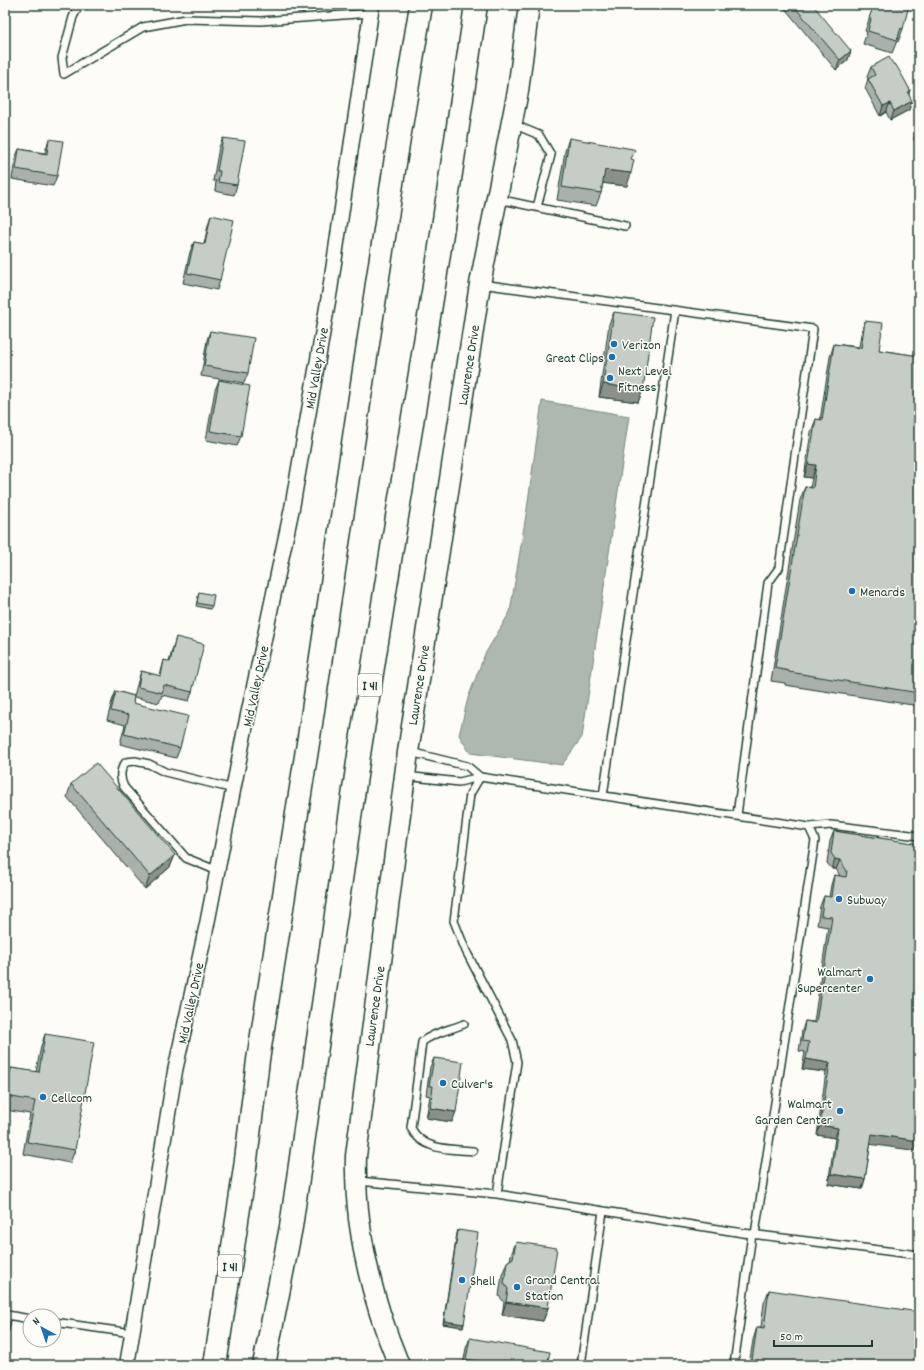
<svg xmlns="http://www.w3.org/2000/svg" width="924" height="1370" viewBox="0 0 924 1370" font-family="Dekko,sans-serif">
  <rect width="100%" height="100%" fill="#fdfcf7"/>
  <filter id="ink" filterUnits="userSpaceOnUse"><feTurbulence type="fractalNoise" baseFrequency=".025" numOctaves="2"/><feDisplacementMap in="SourceGraphic" scale="8" xChannelSelector="R" yChannelSelector="G"/><feConvolveMatrix kernelMatrix="1 2 1 2 8 2 1 2 1" color-interpolation-filters="sRGB"/></filter>
  <g filter="url(#ink)">
    <!-- water -->
    <path fill="#aeb8b1" stroke="#75877f" d="M 542,401 L 629,416 L 582,737 L 562,765 L 470,753 L 459,735 L 468,698 L 485,654 L 510,612 L 527,509 Z"/>
    <g fill="none" stroke-linecap="round" stroke-linejoin="round">
      <defs>
        <path id="lane" d="M 79,5 L 73,17 L 62,58 L 64,74 L 143,27 L 186,19 L 261,21 L 371,13
          M 513,124 L 539,135 L 551,155 L 537,207
          M 498,199 L 625,226
          M 481,284 L 813,329 L 779,568 L 768,583 L 737,815
          M 410,752 L 467,766 L 480,777
          M 405,776 L 459,782 L 480,777 L 809,827 L 815,840 L 755,1234
          M 480,777 L 470,794 L 454,921 L 466,951 L 512,1040 L 517,1062 L 497,1194
          M 603,796 L 675,310
          M 809,827 L 831,825 L 919,836
          M 218,871 L 186,858 L 124,787 C 120,779 119,770 126,762 L 135,761 L 149,764 L 165,772 L 234,789
          M 464,1024 C 450,1030 434,1032 422,1042 L 411,1128 C 423,1151 450,1149 473,1151
          M 358,1181 L 497,1194 L 743,1233 L 919,1255
          M 54,1322 L 132,1333
          M 5,1329 L 7,1315 L 30,1319
          M 581,1365 L 603,1211
          M 734,1365 L 752,1234"/>
        <path id="street" d="M 127,1365 L 175,1071 L 207,924 L 245,729 L 292,508 L 330,290 L 372,5"/>
        <path id="secondary" d="M 399,1365 C 372,1300 354,1227 356,1156 L 408,752 L 480,284 L 518,91 L 529,5"/>
        <path id="highway" d="M 215,1365 L 245,1168 L 258,1060 L 309,737 L 396,157 L 421,5
          M 264,1365 L 291,1227 L 360,748 L 437,267 L 476,5"/>
      </defs>
      <!-- lane casing -->
      <use href="#lane" stroke="#1f3d34" stroke-width="10"/>
      <!-- street casing -->
      <use href="#street" stroke="#1f3d34" stroke-width="17"/>
      <!-- secondary casing -->
      <use href="#secondary" stroke="#1f3d34" stroke-width="23"/>
      <!-- highway casing -->
      <use href="#highway" stroke="#1f3d34" stroke-width="25"/>
      <!-- lane -->
      <use href="#lane" stroke="#fdfcf7" stroke-width="7"/>
      <!-- street -->
      <use href="#street" stroke="#fdfcf7" stroke-width="14"/>
      <!-- secondary -->
      <use href="#secondary" stroke="#fdfcf7" stroke-width="20"/>
      <!-- highway -->
      <use href="#highway" stroke="#fdfcf7" stroke-width="22"/>
    </g>
    <!-- wall -->
    <path fill="#aab0ab" stroke="#1f3d34" d="M 782,5 L 813,5 L 848,60 L 836,70 Z
      M 874,5 L 903,29 L 898,42 L 897,41 L 892,53 L 863,44 L 867,32 L 865,31 Z
      M 893,64 L 910,90 L 909,94 L 909,110 L 890,120 L 886,112 L 880,116 L 865,88 L 868,79 L 867,77 L 871,67 Z
      M 919,104 L 919,140 L 914,140 L 916,114 Z
      M 223,138 L 237,185 L 234,195 L 215,191 L 216,181 L 213,181 L 219,147 Z
      M 569,138 L 631,159 L 627,186 L 603,183 L 601,193 L 596,206 L 557,200 L 565,151 Z
      M 49,139 L 57,176 L 53,186 L 12,179 L 15,159 L 19,149 L 45,153 L 46,149 Z
      M 211,215 L 220,280 L 217,290 L 183,283 L 190,252 L 194,242 L 204,244 L 208,225 Z
      M 614,312 L 643,390 L 638,402 L 599,397 L 609,324 Z
      M 865,321 L 879,350 L 919,356 L 919,706 L 785,685 L 785,683 L 771,681 L 800,500 L 805,487 L 810,488 L 812,478 L 804,477 L 811,432 L 816,419 L 820,420 L 830,357 L 834,344 L 859,347 L 861,334 Z
      M 210,331 L 248,373 L 244,383 L 201,376 L 207,340 Z
      M 219,380 L 241,436 L 237,446 L 206,440 L 215,390 Z
      M 199,592 L 212,606 L 210,609 L 196,606 Z
      M 176,637 L 192,692 L 189,701 L 162,695 L 159,703 L 134,697 L 133,703 L 180,748 L 176,758 L 120,744 L 125,725 L 107,720 L 112,701 L 116,691 L 134,696 L 138,681 L 141,671 L 160,676 L 164,660 L 169,662 L 173,647 Z
      M 71,784 L 175,855 L 170,867 L 145,889 L 67,797 Z
      M 834,831 L 919,844 L 865,1179 L 862,1189 L 828,1184 L 835,1138 L 817,1135 L 826,1072 L 802,1069 L 805,1052 L 799,1051 L 802,1031 L 805,1021 L 814,1022 L 828,927 L 817,925 L 820,906 L 824,896 L 829,897 L 831,885 L 834,875 L 840,876 L 836,869 L 832,869 L 827,863 L 830,841 Z
      M 45,1034 L 75,1150 L 70,1163 L 23,1154 L 30,1114 L 5,1110 L 5,1085 L 6,1080 L 11,1068 L 36,1072 L 41,1046 Z
      M 434,1058 L 452,1122 L 426,1118 L 430,1096 L 426,1095 L 430,1067 Z
      M 458,1230 L 464,1324 L 463,1327 L 443,1324 L 457,1233 Z
      M 516,1242 L 548,1308 L 543,1321 L 502,1315 L 504,1302 L 499,1296 L 502,1275 L 507,1262 L 510,1260 L 511,1255 Z
      M 769,1290 L 919,1365 L 749,1365 L 753,1340 L 757,1327 L 761,1327 L 764,1303 Z
      M 470,1338 L 547,1365 L 463,1365 L 466,1348 Z"/>
    <!-- shaded-wall -->
    <path fill="#8b908b" stroke="#1f3d34" d="M 851,51 L 848,60 L 836,70 L 840,60 Z
      M 912,101 L 909,110 L 890,120 L 894,111 Z
      M 890,103 L 886,112 L 880,116 L 883,106 Z
      M 917,130 L 919,130 L 919,140 L 914,140 Z
      M 605,170 L 631,173 L 627,186 L 600,183 Z
      M 603,384 L 643,390 L 638,402 L 599,397 Z
      M 808,464 L 816,465 L 812,478 L 804,477 Z
      M 175,855 L 170,867 L 145,889 L 150,876 Z
      M 835,859 L 840,860 L 836,869 L 832,869 Z
      M 806,1059 L 830,1063 L 826,1072 L 802,1069 Z
      M 430,1108 L 456,1112 L 452,1122 L 426,1118 Z
      M 820,1125 L 838,1128 L 835,1138 L 817,1135 Z
      M 872,1134 L 919,1141 L 919,1151 L 868,1144 Z
      M 831,1174 L 865,1179 L 862,1189 L 828,1184 Z
      M 506,1302 L 548,1308 L 543,1321 L 502,1315 Z
      M 444,1321 L 464,1324 L 463,1327 L 443,1324 Z"/>
    <!-- building -->
    <path fill="#c6cdc7" stroke="#1f3d34" d="M 793,5 L 813,5 L 851,51 L 840,60 Z
      M 874,5 L 909,5 L 903,29 L 901,28 L 897,40 L 868,31 L 871,19 L 869,18 Z
      M 889,57 L 893,64 L 896,65 L 903,77 L 910,90 L 908,93 L 912,101 L 894,111 L 890,103 L 883,106 L 868,79 L 875,75 L 871,67 Z
      M 919,105 L 919,130 L 917,130 Z
      M 223,138 L 245,141 L 237,185 L 218,182 L 220,171 L 217,171 Z
      M 569,138 L 633,149 L 635,150 L 631,159 L 634,160 L 631,173 L 605,170 L 601,193 L 562,187 Z
      M 49,139 L 63,141 L 57,176 L 16,169 L 19,149 L 47,154 Z
      M 211,215 L 234,220 L 220,280 L 187,273 L 194,242 L 205,244 Z
      M 614,312 L 653,317 L 643,390 L 603,384 Z
      M 865,321 L 883,323 L 879,350 L 919,356 L 919,693 L 789,672 L 789,671 L 775,668 L 805,487 L 813,488 L 816,465 L 808,464 L 816,419 L 822,420 L 834,344 L 861,348 Z
      M 210,331 L 254,338 L 248,373 L 204,366 Z
      M 219,380 L 250,386 L 241,436 L 210,431 Z
      M 199,592 L 214,595 L 212,606 L 197,603 Z
      M 176,637 L 204,644 L 192,692 L 164,685 L 162,693 L 138,687 L 141,671 L 161,676 L 164,660 L 170,662 Z
      M 116,691 L 134,696 L 133,703 L 188,716 L 180,748 L 124,734 L 129,715 L 111,711 Z
      M 96,763 L 175,855 L 150,876 L 71,784 Z
      M 834,831 L 919,844 L 919,1141 L 872,1134 L 865,1179 L 831,1174 L 838,1128 L 820,1125 L 830,1063 L 806,1059 L 809,1042 L 802,1041 L 805,1021 L 816,1023 L 832,917 L 821,916 L 824,896 L 831,897 L 834,875 L 846,877 L 847,871 L 840,860 L 835,859 L 831,853 Z
      M 45,1034 L 94,1042 L 75,1150 L 27,1142 L 35,1101 L 6,1096 L 11,1068 L 39,1072 Z
      M 434,1058 L 463,1062 L 456,1112 L 430,1108 L 433,1086 L 429,1086 Z
      M 458,1230 L 478,1233 L 464,1324 L 444,1321 Z
      M 516,1242 L 557,1248 L 548,1308 L 506,1302 L 508,1289 L 504,1283 L 507,1262 L 513,1258 Z
      M 769,1290 L 919,1312 L 919,1365 L 758,1365 L 759,1361 L 752,1360 L 757,1327 L 764,1328 Z
      M 470,1338 L 550,1352 L 547,1365 L 496,1365 L 466,1359 Z"/>
  </g>
  <!-- markers -->
  <g fill="#1f6fb2" stroke="#fdfcf7" stroke-width="1.5">
    <circle cx="614" cy="344" r="4"/>
    <circle cx="612" cy="357" r="4"/>
    <circle cx="610" cy="378" r="4"/>
    <circle cx="852" cy="591" r="4"/>
    <circle cx="839" cy="899" r="4"/>
    <circle cx="870" cy="979" r="4"/>
    <circle cx="443" cy="1083" r="4"/>
    <circle cx="43" cy="1097" r="4"/>
    <circle cx="840" cy="1111" r="4"/>
    <circle cx="462" cy="1280" r="4"/>
    <circle cx="517" cy="1287" r="4"/>
  </g>
  <g text-anchor="middle" stroke-width="3" stroke-linejoin="round" paint-order="stroke">
    <!-- shield labels -->
    <g fill="#fdfcf7" stroke="#62766e" stroke-width="1">
      <rect x="358" y="674" width="24" height="22" rx="3"/>
      <rect x="218" y="1255" width="24" height="22" rx="3"/>
    </g>
    <g font-size="13" font-weight="bold" fill="#1f3d34">
      <text x="370" y="690">I 41</text>
      <text x="230" y="1271">I 41</text>
    </g>
    <!-- poi labels -->
    <g font-size="14" fill="#1f3d34" stroke="#fdfcf7" text-anchor="start">
      <text x="622" y="349">Verizon</text>
      <text x="604" y="362" text-anchor="end">Great Clips</text>
      <text x="618" y="375">Next Level<tspan x="618" dy="16">Fitness</tspan></text>
      <text x="860" y="596">Menards</text>
      <text x="847" y="904">Subway</text>
      <text x="862" y="976" text-anchor="end">Walmart<tspan x="862" dy="16">Supercenter</tspan></text>
      <text x="451" y="1088">Culver's</text>
      <text x="51" y="1102">Cellcom</text>
      <text x="832" y="1108" text-anchor="end">Walmart<tspan x="832" dy="16">Garden Center</tspan></text>
      <text x="525" y="1284">Grand Central<tspan x="525" dy="16">Station</tspan></text>
      <text x="470" y="1285">Shell</text>
    </g>
    <!-- street labels -->
    <g font-size="14" fill="#1f3d34" stroke="#fdfcf7">
      <text transform="translate(468 365) rotate(-81)" y="5">Lawrence Drive</text>
      <text transform="translate(316 368) rotate(-80)" y="5">Mid Valley Drive</text>
      <text transform="translate(418 685) rotate(-81)" y="5">Lawrence Drive</text>
      <text transform="translate(255 686) rotate(-78)" y="5">Mid Valley Drive</text>
      <text transform="translate(190 1003) rotate(-78)" y="5">Mid Valley Drive</text>
      <text transform="translate(374 1006) rotate(-82)" y="5">Lawrence Drive</text>
    </g>
  </g>
  <!-- margin -->
  <rect width="924" height="1370" fill="none" stroke="#fdfcf7" stroke-width="20"/>
  <rect x="10" y="10" width="904" height="1350" fill="none" stroke="#1f3d34" stroke-width="1.5" filter="url(#ink)"/>
  <!-- north arrow -->
  <g transform="translate(42 1328) rotate(320)"><circle r="19" fill="#fdfcf7" stroke="#a4b0a9"/>
  <path d="M0-3L7 15L0 10L-7 15Z" fill="#1f6fb2"/>
  <text y="-6" font-size="11" font-weight="bold" text-anchor="middle" fill="#1f3d34">N</text>
  </g>
  <!-- scale -->
  <path d="M774 1340v6h98v-6" fill="none" stroke="#1f3d34" stroke-width="2"/>
  <text x="780" y="1340" font-size="12" fill="#1f3d34" stroke="#fdfcf7" stroke-width="3" paint-order="stroke">50 m</text>
</svg>
